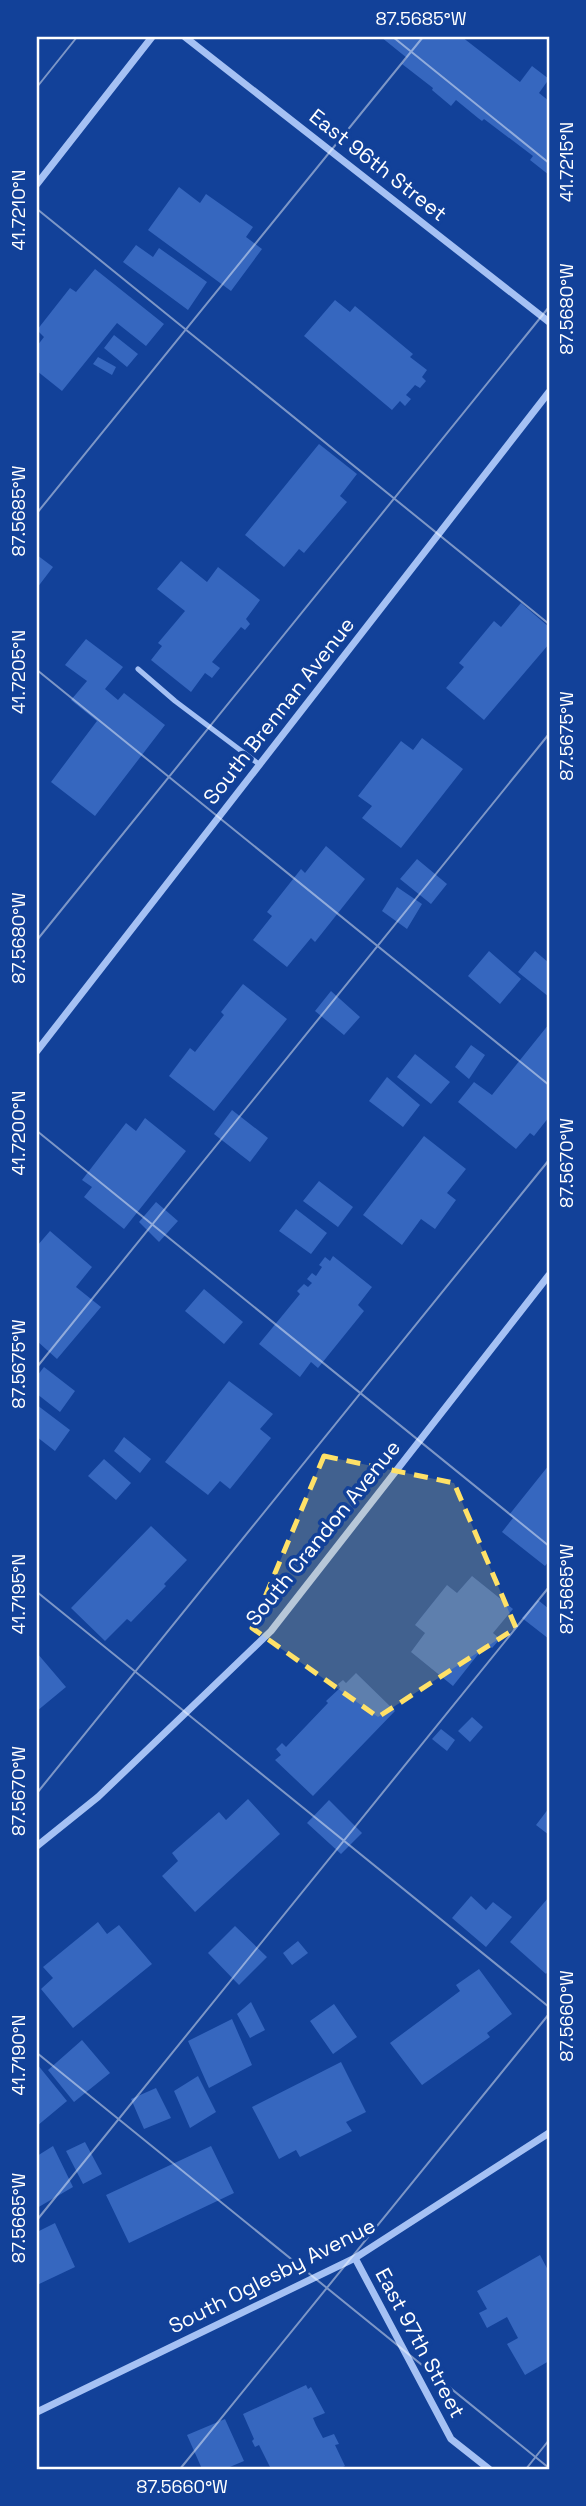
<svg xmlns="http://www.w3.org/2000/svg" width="586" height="2506" viewBox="0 0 586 2506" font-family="'Space Grotesk',sans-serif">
  <rect width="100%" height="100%" fill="#124199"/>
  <!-- building -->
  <path fill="#3667bf" d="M 381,37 L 462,37 L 520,82 L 532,66 L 549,79 L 539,93 L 549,101 L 549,175 L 530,160 L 533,156 L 484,119 L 482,121 L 478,118 L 456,100 L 451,106 L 432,90 L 433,88 L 402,64 L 407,58 Z
    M 179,187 L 200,203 L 206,194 L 253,227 L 246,237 L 262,249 L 231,291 L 148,230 Z
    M 136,245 L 153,257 L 159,248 L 207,282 L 188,310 L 123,262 Z
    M 95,269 L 164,324 L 146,346 L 117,323 L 62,391 L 37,371 L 37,346 L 44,337 L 37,330 L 70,288 L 76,292 Z
    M 335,300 L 350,312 L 355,306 L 413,354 L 410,357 L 427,370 L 422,377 L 426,381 L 420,388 L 415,385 L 406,395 L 411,399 L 405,406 L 400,401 L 392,410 L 304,336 Z
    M 114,335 L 138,354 L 127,367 L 104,348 Z
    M 98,357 L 116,367 L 112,375 L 93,364 Z
    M 319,444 L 357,474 L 340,496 L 347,502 L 304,553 L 299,549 L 284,567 L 245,535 Z
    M 37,555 L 53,567 L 37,588 Z
    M 181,561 L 207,582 L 218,567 L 260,600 L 246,619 L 250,624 L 245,630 L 241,627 L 212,662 L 220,668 L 212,678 L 205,673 L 191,692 L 151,660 L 162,646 L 158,643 L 185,611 L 157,589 Z
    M 521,603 L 549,627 L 549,644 L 484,720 L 446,688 L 464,667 L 459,663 L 494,621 L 501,627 Z
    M 86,639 L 123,667 L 105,689 L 118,700 L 124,693 L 165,725 L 95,816 L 51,782 L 97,721 L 71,700 L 87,681 L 65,665 Z
    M 422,738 L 463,769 L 401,848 L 362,818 L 372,806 L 358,796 L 401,741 L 413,750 Z
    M 326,846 L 365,879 L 315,942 L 311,938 L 287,967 L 253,940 L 272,916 L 267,912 L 301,869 L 305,873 Z
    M 417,859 L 447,884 L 431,904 L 400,879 Z
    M 397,887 L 422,904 L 407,929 L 382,911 Z
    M 489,951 L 521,979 L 500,1004 L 468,976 Z
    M 535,951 L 549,963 L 549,997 L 518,972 Z
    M 243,984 L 287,1019 L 214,1111 L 169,1076 L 190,1048 L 195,1052 L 209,1034 L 224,1015 L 221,1012 Z
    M 331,991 L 360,1017 L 344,1035 L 315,1011 Z
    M 549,1024 L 549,1117 L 534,1136 L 530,1133 L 516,1149 L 458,1102 L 474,1082 L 492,1095 Z
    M 471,1045 L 485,1055 L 469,1079 L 455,1067 Z
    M 415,1054 L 450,1082 L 431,1104 L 397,1077 Z
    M 387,1077 L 420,1105 L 403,1127 L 369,1101 Z
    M 232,1110 L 268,1138 L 250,1162 L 214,1134 Z
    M 145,1118 L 186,1151 L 124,1229 L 84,1197 L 92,1187 L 82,1180 L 126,1123 L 136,1131 Z
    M 424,1136 L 466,1169 L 447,1193 L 456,1200 L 435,1229 L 421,1219 L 402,1245 L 363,1215 Z
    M 319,1181 L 353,1207 L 338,1227 L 303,1201 Z
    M 156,1202 L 178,1221 L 159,1242 L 139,1222 Z
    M 296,1209 L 327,1233 L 311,1254 L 279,1231 Z
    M 50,1231 L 92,1267 L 76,1287 L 101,1307 L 57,1359 L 37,1341 L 37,1246 Z
    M 333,1256 L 372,1287 L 358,1305 L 364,1311 L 318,1368 L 311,1362 L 300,1377 L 259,1344 L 300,1294 L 297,1291 L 304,1284 L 308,1287 L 312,1283 L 307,1279 L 312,1273 L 316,1276 L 322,1267 L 319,1265 L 325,1257 L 330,1261 Z
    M 204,1289 L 243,1322 L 224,1344 L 185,1311 Z
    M 44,1367 L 75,1391 L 60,1412 L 37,1394 L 37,1376 Z
    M 229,1381 L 273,1414 L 260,1429 L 271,1438 L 230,1489 L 220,1481 L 208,1495 L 165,1462 Z
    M 37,1405 L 70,1430 L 55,1451 L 37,1437 Z
    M 124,1437 L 151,1459 L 140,1473 L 114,1451 Z
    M 104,1459 L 131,1483 L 116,1500 L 88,1476 Z
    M 549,1465 L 549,1561 L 545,1566 L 502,1532 L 513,1518 L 509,1515 Z
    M 151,1526 L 187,1560 L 164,1584 L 166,1586 L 131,1622 L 127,1619 L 105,1641 L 71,1608 Z
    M 472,1576 L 513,1609 L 493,1633 L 500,1639 L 492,1648 L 487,1643 L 453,1686 L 411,1652 L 425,1633 L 415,1625 L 447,1585 L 457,1593 Z
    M 538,1600 L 549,1609 L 549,1639 L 522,1618 Z
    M 37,1653 L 66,1687 L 37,1711 Z
    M 356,1673 L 395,1711 L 313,1796 L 275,1760 L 281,1755 L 276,1749 L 282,1743 L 286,1747 L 328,1703 L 326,1701 L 340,1688 L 338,1684 L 343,1680 L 346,1683 Z
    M 472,1717 L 483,1727 L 470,1742 L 458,1731 Z
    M 441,1729 L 455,1740 L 447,1751 L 432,1739 Z
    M 248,1799 L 280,1834 L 195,1912 L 162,1876 L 178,1861 L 172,1853 L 219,1812 L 226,1820 Z
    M 329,1800 L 362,1833 L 341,1854 L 307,1823 Z
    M 549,1808 L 549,1835 L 536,1825 Z
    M 471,1896 L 486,1910 L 493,1902 L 512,1917 L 486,1947 L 452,1918 Z
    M 549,1897 L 549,1970 L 546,1974 L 510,1942 Z
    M 98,1922 L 107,1934 L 119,1925 L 152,1964 L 73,2028 L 41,1989 L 53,1978 L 43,1967 Z
    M 235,1926 L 267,1957 L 239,1985 L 208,1953 Z
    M 298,1941 L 308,1953 L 292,1965 L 283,1953 Z
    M 479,1969 L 512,2014 L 487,2033 L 490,2037 L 422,2085 L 390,2043 L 460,1991 L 456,1985 Z
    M 251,2002 L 265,2030 L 250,2038 L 237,2014 Z
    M 334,2004 L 357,2037 L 333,2054 L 310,2021 Z
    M 232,2019 L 252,2065 L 209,2088 L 188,2041 Z
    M 82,2040 L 110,2073 L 74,2102 L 48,2070 Z
    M 341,2062 L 366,2112 L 346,2122 L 352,2131 L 300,2157 L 296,2150 L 279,2159 L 252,2107 Z
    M 37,2064 L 67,2101 L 37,2126 Z
    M 198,2076 L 216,2112 L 190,2128 L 174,2091 Z
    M 156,2088 L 171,2118 L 144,2129 L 131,2099 Z
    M 85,2142 L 102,2174 L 83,2184 L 66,2151 Z
    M 53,2146 L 73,2187 L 37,2208 L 37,2156 Z
    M 211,2146 L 234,2193 L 129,2243 L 106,2195 Z
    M 55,2223 L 75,2267 L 37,2285 L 37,2232 Z
    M 540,2255 L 549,2272 L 549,2361 L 525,2375 L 507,2344 L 518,2338 L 507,2317 L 487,2328 L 479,2313 L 487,2309 L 477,2291 Z
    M 306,2385 L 308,2389 L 311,2387 L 325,2413 L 313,2418 L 316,2425 L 323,2438 L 334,2434 L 339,2444 L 335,2445 L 345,2466 L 339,2469 L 271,2469 L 259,2445 L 255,2447 L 252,2441 L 254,2439 L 243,2414 Z
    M 225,2419 L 244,2461 L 225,2469 L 202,2469 L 187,2435 Z"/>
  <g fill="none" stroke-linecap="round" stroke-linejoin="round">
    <!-- lane -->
    <path stroke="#a5c1f4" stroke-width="5" d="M 138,669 L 175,701 L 260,765"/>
    <!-- street -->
    <path stroke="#a5c1f4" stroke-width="7" d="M 185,37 L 549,322
      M 37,184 L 152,37
      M 37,1051 L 549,392
      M 37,1846 L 98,1797 L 271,1631 L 549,1275
      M 355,2258 L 451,2439 L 489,2469
      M 37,2412 L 355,2258 L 549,2133"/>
  </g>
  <!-- marked area -->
  <path fill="#ffe167" fill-opacity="0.2" stroke="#ffe167" stroke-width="5" stroke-dasharray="14 9" stroke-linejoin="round" d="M 324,1456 L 454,1483 L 516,1628 L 378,1717 L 252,1628 Z"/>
  <!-- ticks -->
  <path fill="none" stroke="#fff" stroke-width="2" stroke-opacity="0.45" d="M 393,37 L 549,163M 37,87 L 77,37M 37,209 L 549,624M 37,513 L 423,37M 37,670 L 549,1085M 37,940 L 549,307M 37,1131 L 549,1546M 37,1367 L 549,734M 37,1592 L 549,2007M 37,1793 L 549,1160M 37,2053 L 549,2468M 37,2220 L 549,1587M 180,2469 L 549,2014M 526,2469 L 549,2440"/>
  <g text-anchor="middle" stroke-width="7" stroke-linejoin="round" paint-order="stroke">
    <!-- street labels -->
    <g font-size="21" fill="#fff" stroke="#124199">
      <text transform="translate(378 165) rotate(38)" y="7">East 96th Street</text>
      <text transform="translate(279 711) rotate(-52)" y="7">South Brennan Avenue</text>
      <text transform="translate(323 1533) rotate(-51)" y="7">South Crandon Avenue</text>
      <text transform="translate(272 2276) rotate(-27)" y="7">South Oglesby Avenue</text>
      <text transform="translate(420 2343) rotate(62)" y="7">East 97th Street</text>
    </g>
  </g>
  <!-- border -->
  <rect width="586" height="2506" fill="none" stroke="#124199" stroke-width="77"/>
  <rect x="38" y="38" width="510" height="2430" fill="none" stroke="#fff" stroke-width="2.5"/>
  <g font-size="18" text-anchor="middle" fill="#fff">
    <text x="421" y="25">87.5685°W</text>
    <text transform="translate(567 162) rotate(-90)" y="6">41.7215°N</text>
    <text transform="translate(19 210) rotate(-90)" y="6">41.7210°N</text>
    <text transform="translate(567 309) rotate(-90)" y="6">87.5680°W</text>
    <text transform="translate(19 511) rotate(-90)" y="6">87.5685°W</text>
    <text transform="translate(19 672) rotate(-90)" y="6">41.7205°N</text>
    <text transform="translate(567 736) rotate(-90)" y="6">87.5675°W</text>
    <text transform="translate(19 938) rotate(-90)" y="6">87.5680°W</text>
    <text transform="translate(19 1133) rotate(-90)" y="6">41.7200°N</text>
    <text transform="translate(567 1163) rotate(-90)" y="6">87.5670°W</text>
    <text transform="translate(19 1364) rotate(-90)" y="6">87.5675°W</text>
    <text transform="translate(567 1589) rotate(-90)" y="6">87.5665°W</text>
    <text transform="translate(19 1594) rotate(-90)" y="6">41.7195°N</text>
    <text transform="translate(19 1791) rotate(-90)" y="6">87.5670°W</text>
    <text transform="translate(567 2016) rotate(-90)" y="6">87.5660°W</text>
    <text transform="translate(19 2055) rotate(-90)" y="6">41.7190°N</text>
    <text transform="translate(19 2218) rotate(-90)" y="6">87.5665°W</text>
    <text x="182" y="2493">87.5660°W</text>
  </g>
</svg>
